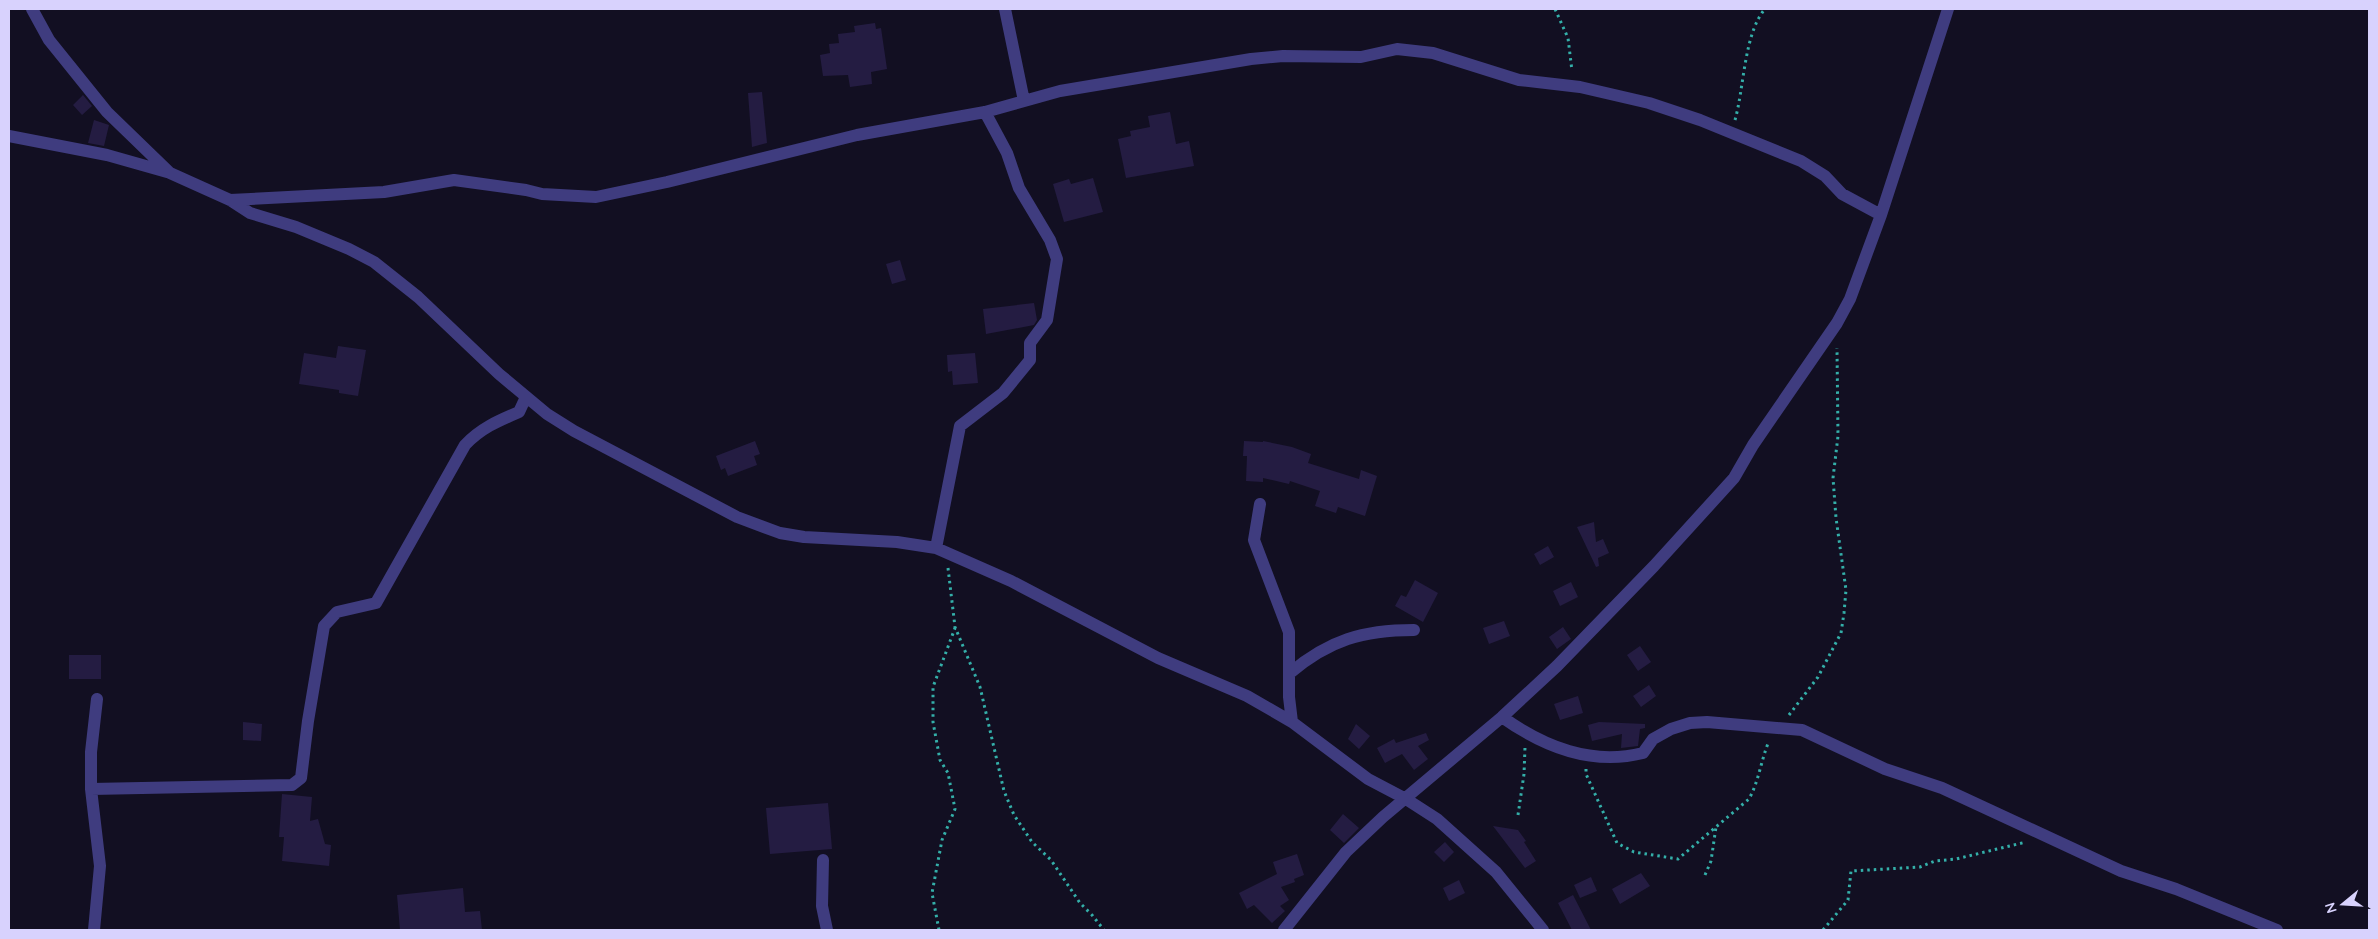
<svg xmlns="http://www.w3.org/2000/svg" width="2378" height="939" viewBox="0 0 2378 939" font-family="Quicksand,sans-serif">
  <rect width="100%" height="100%" fill="#120f22"/>
  <!-- building -->
  <path fill="#241c42" d="M 875,23 L 876,29 L 881,28 L 887,69 L 871,72 L 872,84 L 850,87 L 848,75 L 823,76 L 820,55 L 830,53 L 829,44 L 839,43 L 838,34 L 855,32 L 854,26 Z
    M 762,92 L 767,143 L 752,147 L 748,93 Z
    M 83,95 L 92,106 L 82,115 L 73,105 Z
    M 1170,112 L 1176,144 L 1189,141 L 1194,166 L 1126,178 L 1118,139 L 1131,136 L 1130,131 L 1150,127 L 1148,116 Z
    M 94,120 L 109,125 L 104,146 L 88,143 Z
    M 1093,178 L 1103,212 L 1064,222 L 1053,184 L 1069,179 L 1071,184 Z
    M 900,260 L 906,280 L 892,284 L 886,264 Z
    M 1034,303 L 1037,320 L 1034,325 L 986,334 L 983,309 Z
    M 338,346 L 366,350 L 358,396 L 339,393 L 339,390 L 299,384 L 304,353 L 336,358 Z
    M 975,353 L 978,383 L 953,385 L 952,371 L 948,372 L 947,355 Z
    M 755,441 L 760,454 L 754,456 L 757,465 L 728,476 L 725,468 L 721,470 L 716,456 Z
    M 1244,441 L 1263,442 L 1263,441 L 1292,447 L 1311,454 L 1308,463 L 1359,479 L 1361,470 L 1377,476 L 1365,516 L 1338,507 L 1336,513 L 1315,506 L 1320,491 L 1290,481 L 1289,484 L 1263,478 L 1263,482 L 1246,481 L 1247,456 L 1243,456 Z
    M 1594,522 L 1596,542 L 1603,539 L 1609,553 L 1598,558 L 1599,566 L 1596,567 L 1577,527 Z
    M 1548,546 L 1554,557 L 1540,565 L 1534,554 Z
    M 1415,580 L 1438,593 L 1423,622 L 1395,606 L 1401,595 L 1406,597 Z
    M 1571,582 L 1578,597 L 1560,606 L 1553,591 Z
    M 1504,621 L 1510,636 L 1489,644 L 1483,628 Z
    M 1563,627 L 1571,639 L 1557,649 L 1549,637 Z
    M 1640,646 L 1651,662 L 1638,671 L 1627,655 Z
    M 69,655 L 101,655 L 101,679 L 69,679 Z
    M 1649,685 L 1656,696 L 1641,707 L 1633,696 Z
    M 1578,696 L 1583,713 L 1560,720 L 1554,704 Z
    M 243,722 L 262,724 L 261,741 L 243,740 Z
    M 1599,722 L 1645,724 L 1645,728 L 1640,729 L 1638,746 L 1621,748 L 1622,734 L 1592,741 L 1588,725 Z
    M 1356,724 L 1370,736 L 1359,749 L 1348,739 Z
    M 1426,733 L 1429,740 L 1418,746 L 1428,759 L 1414,770 L 1402,754 L 1385,763 L 1377,748 L 1394,739 L 1396,743 Z
    M 282,794 L 312,797 L 310,821 L 318,819 L 325,844 L 331,845 L 329,866 L 282,861 L 284,837 L 279,837 Z
    M 828,803 L 832,849 L 770,854 L 766,808 Z
    M 1343,814 L 1359,828 L 1344,843 L 1330,830 Z
    M 1493,826 L 1518,830 L 1526,841 L 1524,842 L 1536,861 L 1525,868 Z
    M 1445,842 L 1454,852 L 1444,862 L 1434,852 Z
    M 1297,854 L 1304,875 L 1294,879 L 1295,882 L 1281,887 L 1289,900 L 1280,906 L 1285,911 L 1272,923 L 1254,905 L 1247,909 L 1239,893 L 1277,874 L 1273,862 Z
    M 1641,873 L 1650,886 L 1620,904 L 1612,889 Z
    M 1591,877 L 1597,891 L 1580,898 L 1574,885 Z
    M 1459,880 L 1465,893 L 1449,901 L 1443,888 Z
    M 463,888 L 465,912 L 480,911 L 482,930 L 400,930 L 397,895 Z
    M 1573,895 L 1591,930 L 1572,930 L 1558,903 Z"/>
  <g fill="none" stroke-linecap="round" stroke-linejoin="round">
    <!-- path -->
    <path stroke="#34afa9" stroke-width="3" stroke-dasharray="2.5 4" stroke-linecap="butt" d="M 1555,9 L 1568,38 L 1572,71
      M 1735,120 C 1744,89 1744,33 1765,9
      M 948,568 L 955,627 L 980,687 L 1004,791 L 1014,815 L 1032,842 L 1051,860 L 1080,903 L 1092,915 L 1104,930
      M 1789,715 L 1818,677 L 1841,633 L 1844,613 L 1846,590 L 1836,518 L 1833,478 L 1838,436 L 1837,348
      M 1586,769 L 1586,774 L 1617,843 L 1634,852 L 1678,859 L 1749,799 C 1759,781 1761,760 1769,741
      M 1518,815 L 1524,774 L 1525,747
      M 1705,875 L 1711,861 L 1716,827
      M 939,930 L 932,893 L 942,840 L 955,809 L 948,773 L 940,760 L 933,722 L 933,687 L 955,628
      M 1823,930 L 1848,900 L 1851,871 L 1920,867 L 1935,861 L 1956,859 L 2026,842"/>
    <!-- minor -->
    <path stroke="#3f3c7f" stroke-width="12" d="M 32,9 L 49,40 L 107,112 L 170,173 L 230,200 L 250,213 L 296,227 L 349,249 L 374,262 L 418,297 L 499,374 L 547,414 L 574,431 L 737,517 L 780,533 L 804,537 L 897,542 L 936,548 L 1011,581 L 1158,658 L 1247,696 L 1292,722 L 1368,779 L 1406,799 L 1437,819 L 1496,872 L 1543,930
      M 1005,9 L 1024,101
      M 9,136 L 107,155 L 167,172
      M 230,200 L 384,192 L 454,180 L 526,190 L 542,194 L 596,197 L 667,182 L 857,135 L 985,112 L 1060,91 L 1251,59 L 1283,56 L 1361,57 L 1397,49 L 1433,53 L 1519,80 L 1580,87 L 1649,103 L 1700,120 L 1801,161 L 1825,176 L 1842,194 L 1881,215
      M 1260,504 L 1254,540 L 1289,632 L 1289,697 L 1292,722
      M 936,548 L 960,426 L 1003,393 L 1030,360 L 1030,343 L 1047,320 L 1057,259 L 1050,240 L 1019,188 L 1007,153 L 985,112
      M 1290,673 C 1329,640 1363,630 1414,630
      M 1502,717 C 1544,747 1591,766 1643,753 L 1653,739 L 1671,729 L 1690,723 L 1707,722 L 1802,730 L 1885,769 L 1942,788 L 2121,871 L 2176,889 L 2277,930
      M 91,789 L 292,785 L 301,778 L 308,721 L 324,626 L 337,612 L 376,603 L 465,445 C 481,428 498,421 519,412 L 526,397
      M 823,860 L 822,906 L 827,930
      M 94,930 L 100,866 L 91,789 L 91,752 L 97,699
      M 1284,930 L 1346,852 L 1383,817 L 1502,717 L 1557,666 L 1654,566 L 1734,478 L 1753,445 L 1837,323 L 1850,299 L 1881,215 L 1948,9"/>
  </g>
  <!-- border -->
  <rect width="2378" height="939" fill="none" stroke="#d8d2fd" stroke-width="20"/>
  <!-- north arrow -->
  <g transform="translate(2343 904) rotate(252)" stroke="#120f22" stroke-width="4" paint-order="stroke">
  <path d="M0-4L9 19L0 12L-9 19Z" fill="#d8d2fd"/>
  <text y="-8" font-size="14" font-weight="bold" text-anchor="middle" fill="#d8d2fd">N</text>
  </g>
</svg>
